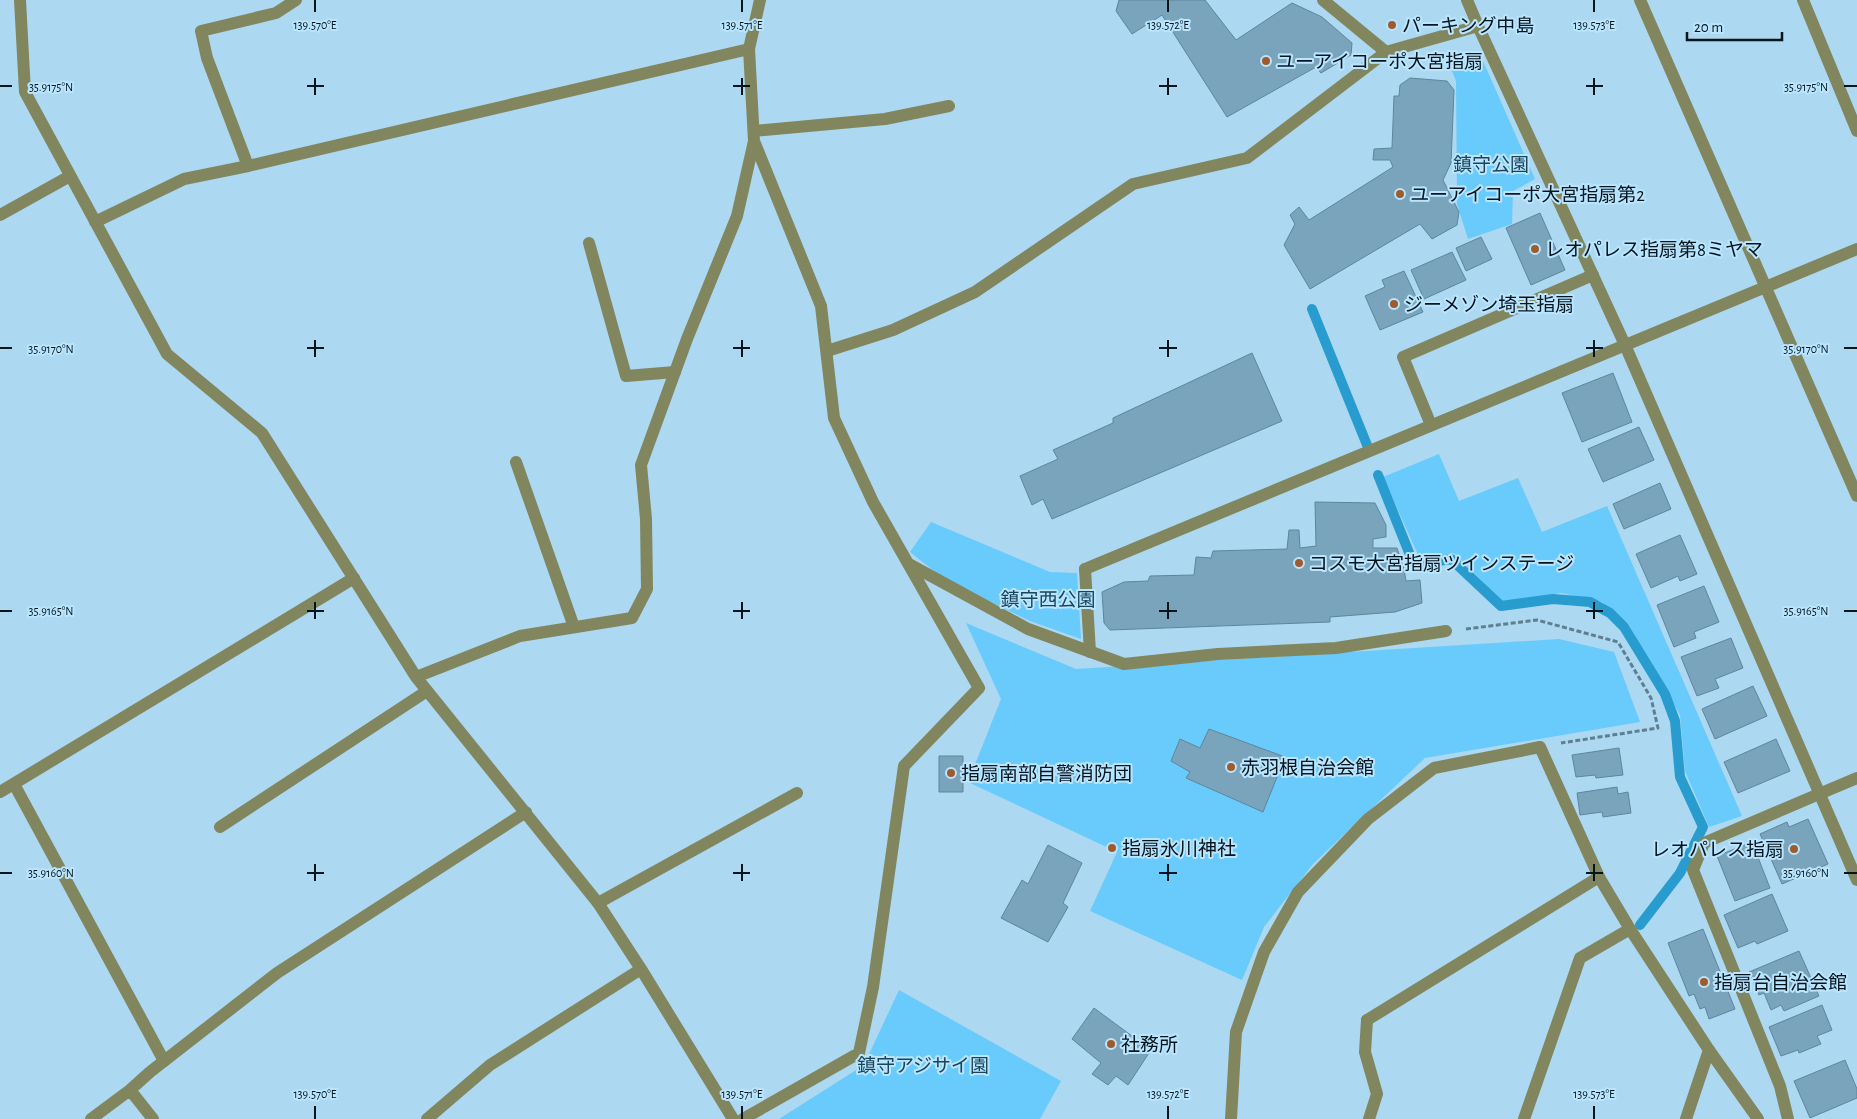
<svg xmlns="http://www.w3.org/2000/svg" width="1857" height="1119" viewBox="0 0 1857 1119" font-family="'Alegreya Sans','Noto Sans JP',sans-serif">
  <rect width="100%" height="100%" fill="#acd8f1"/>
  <!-- green -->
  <path fill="#69cafc" d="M 1483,61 L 1535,179 L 1513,191 L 1512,224 L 1468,239 L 1457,204 L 1456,81 L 1449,64 Z
    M 1439,454 L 1459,501 L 1518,478 L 1542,532 L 1607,506 L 1742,816 L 1709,827 L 1685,771 L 1680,715 L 1629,625 L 1602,602 L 1561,593 L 1504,603 L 1454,553 L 1420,559 L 1383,477 Z
    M 931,522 L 1050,572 L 1077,573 L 1081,639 L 1030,621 L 944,579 L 910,552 Z
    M 966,623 L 1076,669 L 1559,639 L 1614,652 L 1640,722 L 1425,758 L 1313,864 L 1264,927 L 1242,980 L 1090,911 L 1117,852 L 968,782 L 1001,699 Z
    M 899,990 L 1061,1081 L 1040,1119 L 779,1119 L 864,1065 Z"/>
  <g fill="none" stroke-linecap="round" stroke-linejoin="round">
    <!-- stream -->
    <path stroke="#289ccf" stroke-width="10" d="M 1312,309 L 1367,445
      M 1378,475 L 1414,565 L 1451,559 L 1501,606 L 1553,599 L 1590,602 L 1610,613 L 1624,627 L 1665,694 L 1675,721 L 1680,777 L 1703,827 L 1680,873 L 1640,925"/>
  </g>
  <!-- building -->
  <path fill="#7aa4bc" stroke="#5d869e" d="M 1119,0 L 1205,0 L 1236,40 L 1292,3 L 1322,17 L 1352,43 L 1351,55 L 1321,73 L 1316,67 L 1227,117 L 1162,15 L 1132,34 L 1116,11 Z
    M 1410,78 L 1447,81 L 1454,90 L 1451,163 L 1443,180 L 1459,212 L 1457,225 L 1432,239 L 1420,224 L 1310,289 L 1284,245 L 1295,224 L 1290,215 L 1299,207 L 1309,220 L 1393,167 L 1390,160 L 1373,160 L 1374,149 L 1392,148 L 1394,96 L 1399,96 L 1400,85 Z
    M 1540,213 L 1565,270 L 1531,285 L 1506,228 Z
    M 1481,237 L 1492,259 L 1466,271 L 1456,248 Z
    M 1452,252 L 1466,280 L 1424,299 L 1411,270 Z
    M 1404,271 L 1423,312 L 1380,330 L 1365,296 L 1385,287 L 1382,280 Z
    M 1252,353 L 1282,421 L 1052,519 L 1043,499 L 1032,505 L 1020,476 L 1058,459 L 1053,450 L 1113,423 L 1113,418 Z
    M 1613,373 L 1632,422 L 1582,442 L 1562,393 Z
    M 1639,427 L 1654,460 L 1603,482 L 1588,449 Z
    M 1660,483 L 1671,509 L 1624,529 L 1613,504 Z
    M 1315,502 L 1375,503 L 1386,525 L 1386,537 L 1373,539 L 1373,548 L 1397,548 L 1404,569 L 1406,581 L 1420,580 L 1422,603 L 1395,612 L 1330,617 L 1330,622 L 1110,630 L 1104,623 L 1102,592 L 1124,582 L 1148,581 L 1150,576 L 1194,575 L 1196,557 L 1211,558 L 1213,551 L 1287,549 L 1289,530 L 1299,530 L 1300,548 L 1316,546 Z
    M 1680,535 L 1697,574 L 1680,581 L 1678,576 L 1651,588 L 1636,554 Z
    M 1704,586 L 1719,622 L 1694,632 L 1696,638 L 1674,647 L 1657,605 Z
    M 1731,638 L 1743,668 L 1715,679 L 1719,688 L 1697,696 L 1681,657 Z
    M 1753,686 L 1767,716 L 1715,739 L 1702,709 Z
    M 1209,729 L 1285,757 L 1263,812 L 1186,778 L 1190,772 L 1171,761 L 1180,739 L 1200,748 Z
    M 1776,739 L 1790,771 L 1738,793 L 1724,762 Z
    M 1619,748 L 1623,775 L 1596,778 L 1595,775 L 1576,777 L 1572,755 Z
    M 939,756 L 963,756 L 963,792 L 939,792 Z
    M 1617,787 L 1618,794 L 1628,792 L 1631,813 L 1603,817 L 1602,812 L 1580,815 L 1577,793 Z
    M 1808,819 L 1828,864 L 1782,884 L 1760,834 L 1787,822 L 1789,827 Z
    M 1752,842 L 1770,888 L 1735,901 L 1717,856 Z
    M 1048,845 L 1082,863 L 1063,903 L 1068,907 L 1048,942 L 1001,918 L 1022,880 L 1028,884 Z
    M 1772,894 L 1788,931 L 1757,944 L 1755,941 L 1738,948 L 1724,915 Z
    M 1703,929 L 1735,1009 L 1709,1019 L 1705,1007 L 1700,1009 L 1694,994 L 1689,996 L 1668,943 Z
    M 1799,951 L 1819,996 L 1784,1011 L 1781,1005 L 1771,1010 L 1764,993 L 1759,995 L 1749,972 Z
    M 1822,1005 L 1832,1030 L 1817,1036 L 1821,1044 L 1799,1053 L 1798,1050 L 1781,1056 L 1769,1027 Z
    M 1094,1008 L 1151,1050 L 1128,1085 L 1116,1076 L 1108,1085 L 1092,1074 L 1101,1063 L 1072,1039 Z
    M 1845,1060 L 1857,1089 L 1857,1098 L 1810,1118 L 1794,1081 Z"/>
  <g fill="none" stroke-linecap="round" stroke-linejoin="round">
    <!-- path -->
    <path stroke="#5f7e8f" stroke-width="3" stroke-dasharray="5 2.5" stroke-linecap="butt" d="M 1466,629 L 1537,620 L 1618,642 L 1651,698 L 1658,728 L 1561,743"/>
    <!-- lane -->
    <path stroke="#81865f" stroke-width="12" d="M 754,131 L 885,119 L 949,106
      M 248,166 L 207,58 L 201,31 L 276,13 L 296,0
      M 0,215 L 70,176
      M 589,243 L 626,376 L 675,372
      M 1431,425 L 1403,357 L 1593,275
      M 516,462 L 574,627
      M 1085,569 L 1090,652
      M 14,784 L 164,1061
      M 0,792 L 354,578
      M 220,827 L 427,691
      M 598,903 L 797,793
      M 1367,1020 L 1599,877
      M 1686,1119 L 1709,1050
      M 1788,1119 L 1780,1086 L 1693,870 L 1704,843 L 1819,794"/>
    <!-- street -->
    <path stroke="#81865f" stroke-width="12" d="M 20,0 L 25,92 L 167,354 L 262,433 L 416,677 L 598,903 L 641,969 L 733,1119
      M 1323,0 L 1386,52 L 1478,26
      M 1467,0 L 1478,26 L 1625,345 L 1857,880
      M 1640,0 L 1857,496
      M 1803,0 L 1857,131
      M 95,222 L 184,179 L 248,166 L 749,49
      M 827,351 L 893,330 L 975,292 L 1133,184 L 1247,158 L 1386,52
      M 909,564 L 1028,629 L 1124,664 L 1218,654 L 1336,648 L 1446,631
      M 1085,569 L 1857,249
      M 416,677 L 520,636 L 632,618 L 647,589 L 646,519 L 641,465 L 687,339 L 737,216 L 754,141 L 749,49 L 760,0
      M 1819,794 L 1857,778
      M 1367,1020 L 1365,1052 L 1377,1094 L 1369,1119
      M 130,1090 L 153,1119
      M 91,1119 L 130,1090 L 150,1072 L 277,973 L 526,812
      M 427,1119 L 490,1065 L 641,969
      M 743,1119 L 859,1053 L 873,987 L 904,766 L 979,688 L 873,502 L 834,418 L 821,306 L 754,141
      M 1231,1119 L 1236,1032 L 1264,952 L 1298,892 L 1368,819 L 1434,768 L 1540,747 L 1599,877 L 1630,929 L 1709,1050 L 1758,1119
      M 1524,1119 L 1580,958 L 1630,929"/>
  </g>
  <!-- ticks -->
  <path fill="none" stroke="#04141d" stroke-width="2" d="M 315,0 L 315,12M 742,0 L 742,12M 1168,0 L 1168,12M 1594,0 L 1594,12M 315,78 L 315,95M 742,78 L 742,95M 1168,78 L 1168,95M 1594,78 L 1594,95M 0,86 L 12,86M 307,86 L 324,86M 733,86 L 750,86M 1159,86 L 1177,86M 1586,86 L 1603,86M 1844,86 L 1857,86M 315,340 L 315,357M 742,340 L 742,357M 1168,340 L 1168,357M 1594,340 L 1594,357M 0,348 L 12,348M 307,348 L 324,348M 733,348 L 750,348M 1159,348 L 1177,348M 1586,348 L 1603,348M 1844,348 L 1857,348M 315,602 L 315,619M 742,602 L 742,619M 1168,602 L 1168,619M 1594,602 L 1594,619M 0,611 L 12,611M 307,611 L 324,611M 733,611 L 750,611M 1159,611 L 1177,611M 1586,611 L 1603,611M 1844,611 L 1857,611M 315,864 L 315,881M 742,864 L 742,881M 1168,864 L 1168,881M 1594,864 L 1594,881M 0,873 L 12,873M 307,873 L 324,873M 733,873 L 750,873M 1159,873 L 1177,873M 1586,873 L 1603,873M 1844,873 L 1857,873M 315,1106 L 315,1119M 742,1106 L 742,1119M 1168,1106 L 1168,1119M 1594,1106 L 1594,1119"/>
  <!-- markers -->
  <g fill="#9f5b2c" stroke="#b9e5ff" stroke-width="2">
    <circle cx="1392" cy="25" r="5"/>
    <circle cx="1266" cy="61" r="5"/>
    <circle cx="1400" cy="194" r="5"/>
    <circle cx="1535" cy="249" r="5"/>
    <circle cx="1394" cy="304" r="5"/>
    <circle cx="1299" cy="563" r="5"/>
    <circle cx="1231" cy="767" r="5"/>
    <circle cx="951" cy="773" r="5"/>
    <circle cx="1112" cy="848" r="5"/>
    <circle cx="1794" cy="849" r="5"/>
    <circle cx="1704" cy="982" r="5"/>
    <circle cx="1111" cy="1044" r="5"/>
  </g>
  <g text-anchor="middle" stroke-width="4" stroke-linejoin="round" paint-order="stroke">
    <!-- poi labels -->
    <g font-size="19" fill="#04141d" stroke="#b9e5ff" text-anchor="start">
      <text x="1402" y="32">パーキング中島</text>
      <text x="1276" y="68">ユーアイコーポ大宮指扇</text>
      <text x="1410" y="201">ユーアイコーポ大宮指扇第2</text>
      <text x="1545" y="256">レオパレス指扇第8ミヤマ</text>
      <text x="1404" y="311">ジーメゾン埼玉指扇</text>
      <text x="1309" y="570">コスモ大宮指扇ツインステージ</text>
      <text x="1241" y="774">赤羽根自治会館</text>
      <text x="961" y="780">指扇南部自警消防団</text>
      <text x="1122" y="855">指扇氷川神社</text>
      <text x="1784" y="856" text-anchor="end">レオパレス指扇</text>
      <text x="1714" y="989">指扇台自治会館</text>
      <text x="1121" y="1051">社務所</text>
    </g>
    <!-- park labels -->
    <g font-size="19" fill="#18455b" stroke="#b9e5ff">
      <text x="1491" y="171">鎮守公園</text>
      <text x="1048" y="606">鎮守西公園</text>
      <text x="923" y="1072">鎮守アジサイ園</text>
    </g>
  </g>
  <g font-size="12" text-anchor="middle" fill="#04141d" stroke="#b9e5ff" stroke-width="4" stroke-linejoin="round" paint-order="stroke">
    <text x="315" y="29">139.570°E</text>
    <text x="742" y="29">139.571°E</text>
    <text x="1168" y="29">139.572°E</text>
    <text x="1594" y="29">139.573°E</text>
    <text x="51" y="91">35.9175°N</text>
    <text x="1806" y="91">35.9175°N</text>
    <text x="51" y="353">35.9170°N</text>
    <text x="1806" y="353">35.9170°N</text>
    <text x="51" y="615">35.9165°N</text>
    <text x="1806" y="615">35.9165°N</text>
    <text x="51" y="877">35.9160°N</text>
    <text x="1806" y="877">35.9160°N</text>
    <text x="315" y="1098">139.570°E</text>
    <text x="742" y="1098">139.571°E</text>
    <text x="1168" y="1098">139.572°E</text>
    <text x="1594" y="1098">139.573°E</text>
  </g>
  <!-- scale -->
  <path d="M1687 32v8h95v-8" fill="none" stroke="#04141d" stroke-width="2.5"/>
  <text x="1694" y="32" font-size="15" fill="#04141d" stroke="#b9e5ff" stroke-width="4" paint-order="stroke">20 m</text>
</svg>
